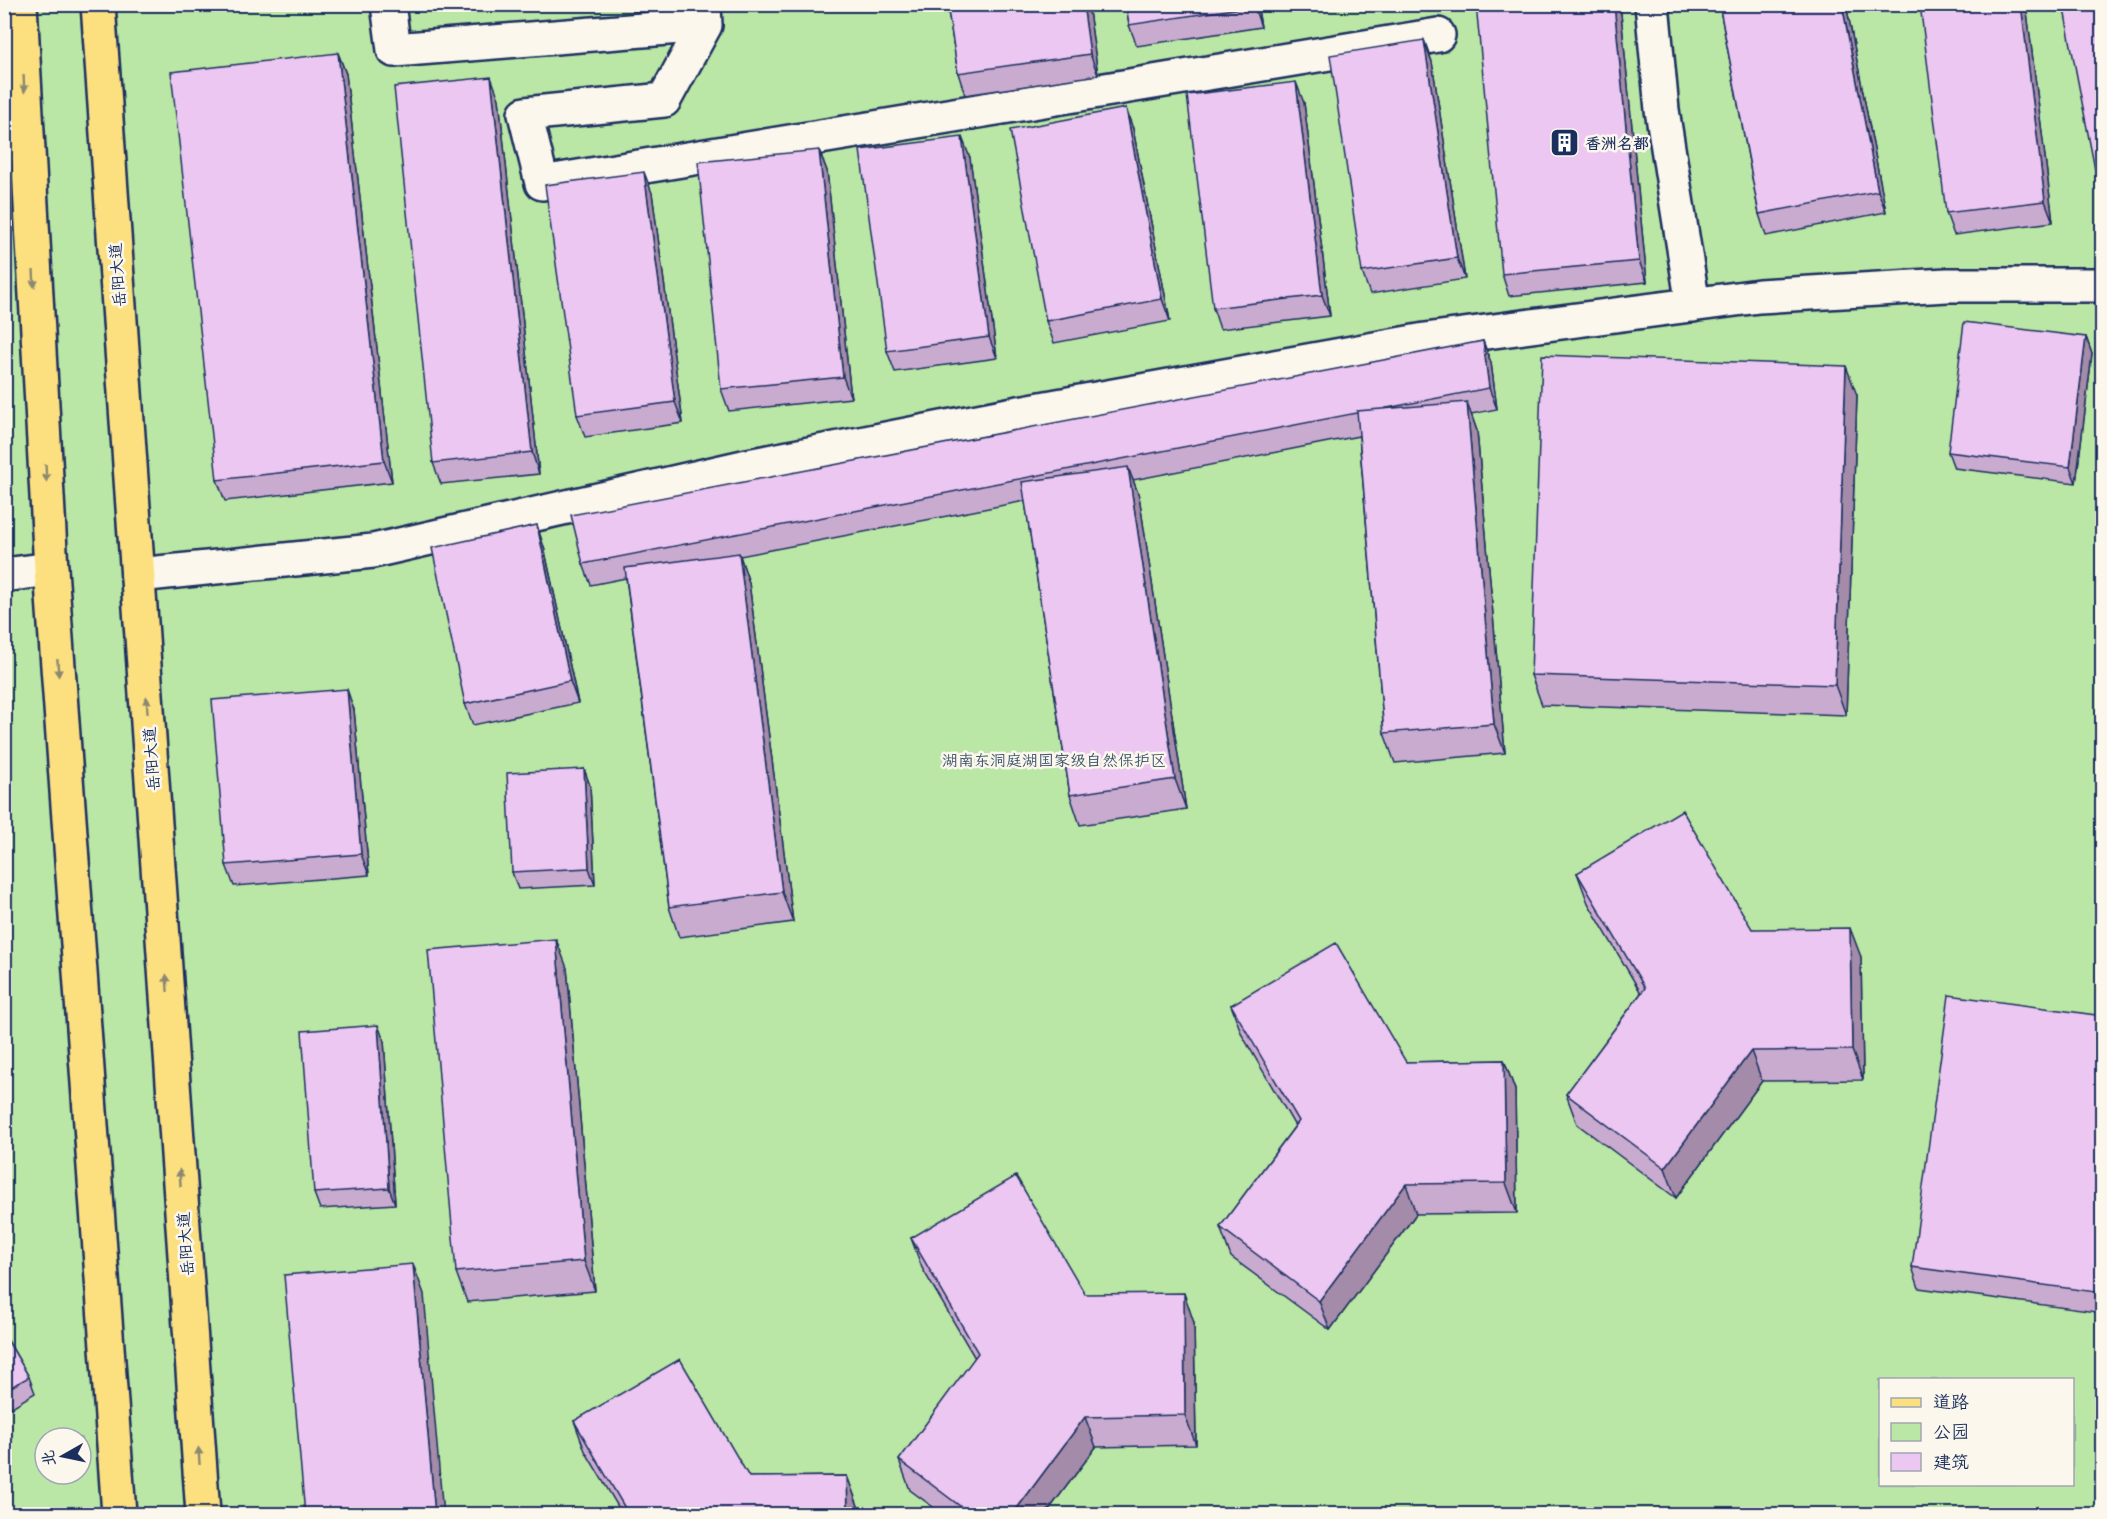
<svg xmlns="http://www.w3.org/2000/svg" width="2107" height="1519" viewBox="0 0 2107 1519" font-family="Pangolin,'LXGW WenKai TC',sans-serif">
  <rect width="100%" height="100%" fill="#f6e9ee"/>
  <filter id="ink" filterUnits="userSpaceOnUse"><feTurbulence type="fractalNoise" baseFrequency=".0167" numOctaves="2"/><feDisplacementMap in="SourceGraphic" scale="12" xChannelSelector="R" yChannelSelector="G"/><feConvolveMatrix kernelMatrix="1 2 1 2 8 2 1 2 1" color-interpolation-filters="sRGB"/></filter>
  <g filter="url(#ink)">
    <!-- green -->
    <path fill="#bae7a5" stroke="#6a8b82" stroke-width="1.5" fill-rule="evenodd" d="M 5,5 L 2102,5 L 2102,1514 L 5,1514 ZM 1880,1380 L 2072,1380 L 2072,1484 L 1880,1484 ZM 45,1438 L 81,1438 L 81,1474 L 45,1474 Z"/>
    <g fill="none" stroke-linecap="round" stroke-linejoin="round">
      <defs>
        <path id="minor" d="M 388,4 L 394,50 L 705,25 L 704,6
          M 1652,4 L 1662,110 L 1693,305
          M 705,25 L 664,100 L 525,114 L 542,183 L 1438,35
          M 4,145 L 26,142
          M 4,575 L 51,569
          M 138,575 L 373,551 L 743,467 L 1019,413 L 1425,340 L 1759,296 L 1947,285 L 2102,285"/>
        <path id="major" d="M 20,4 L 51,569 L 119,1514
          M 98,4 L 203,1514"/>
      </defs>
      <!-- minor casing -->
      <use href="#minor" stroke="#1b2f5e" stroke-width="38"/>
      <!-- major casing -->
      <use href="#major" stroke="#1b2f5e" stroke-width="38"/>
      <!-- minor -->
      <use href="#minor" stroke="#fbf7ec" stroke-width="33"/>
      <!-- major -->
      <use href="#major" stroke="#fce080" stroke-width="33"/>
    </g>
    <!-- wall -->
    <path fill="#caabd0" stroke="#1b2f5e" stroke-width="1.5" d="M 947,4 L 1088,4 L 1098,75 L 965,95 L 958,73 Z
      M 1126,4 L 1257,4 L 1261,27 L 1137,46 L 1129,25 Z
      M 1293,4 L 1347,4 L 1295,10 Z
      M 1620,4 L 1647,282 L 1509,296 L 1502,274 Z
      M 1719,4 L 1846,4 L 1886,212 L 1766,236 L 1759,214 Z
      M 2026,4 L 2053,222 L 1954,235 L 1946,213 Z
      M 1424,40 L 1432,62 L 1465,279 L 1370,294 L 1362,272 Z
      M 338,53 L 346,74 L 392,482 L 225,501 L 217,480 Z
      M 499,99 L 539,474 L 441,484 L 433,463 Z
      M 1304,103 L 1330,316 L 1220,329 L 1213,308 Z
      M 1133,129 L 1170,321 L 1054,343 L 1046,321 Z
      M 819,150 L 827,171 L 851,398 L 729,411 L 721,389 Z
      M 970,158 L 997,358 L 895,372 L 887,351 Z
      M 652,193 L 683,423 L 585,437 L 577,415 Z
      M 2086,337 L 2092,354 L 2076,483 L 1954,468 L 1948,452 Z
      M 1483,341 L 1491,363 L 1497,409 L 1471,414 L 1477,431 L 1505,753 L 1395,763 L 1384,733 L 1359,436 L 1133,480 L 1139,496 L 1186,809 L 1080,825 L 1070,795 L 1025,501 L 740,556 L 749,583 L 793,922 L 679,937 L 669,907 L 626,578 L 591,585 L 583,564 Z
      M 1857,395 L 1846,715 L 1542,705 L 1531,675 Z
      M 544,547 L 578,703 L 473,725 L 465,704 Z
      M 2103,659 L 2103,715 L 2099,704 Z
      M 354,710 L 369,875 L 234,886 L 226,865 Z
      M 584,769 L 590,786 L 595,885 L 518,889 L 512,872 Z
      M 1577,873 L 1752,929 L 1861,957 L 1863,1080 L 1762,1081 L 1676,1198 L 1577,1124 L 1566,1094 L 1641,993 L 1588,903 Z
      M 567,968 L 595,1291 L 467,1302 L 456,1272 Z
      M 1231,1005 L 1406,1062 L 1504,1060 L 1515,1090 L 1517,1213 L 1416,1214 L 1330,1330 L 1231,1257 L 1220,1227 L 1295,1126 L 1242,1035 Z
      M 2103,1016 L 2103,1313 L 1919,1288 L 1912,1267 Z
      M 384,1041 L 395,1204 L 320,1209 L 314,1193 Z
      M 911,1238 L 1085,1294 L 1194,1323 L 1196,1445 L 1096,1447 L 1045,1515 L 944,1515 L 910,1490 L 899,1460 L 975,1358 L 922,1268 Z
      M 4,1334 L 29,1377 L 35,1393 L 4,1412 Z
      M 574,1421 L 749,1477 L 847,1476 L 858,1506 L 858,1515 L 623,1515 L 585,1451 Z"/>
    <!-- shaded-wall -->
    <path fill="#a48ba9" stroke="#1b2f5e" stroke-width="1.5" d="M 1083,4 L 1088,4 L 1098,75 L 1090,54 Z
      M 1253,4 L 1257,4 L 1261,27 Z
      M 1614,4 L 1620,4 L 1647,282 L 1639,261 Z
      M 1842,4 L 1846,4 L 1886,212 L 1878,191 Z
      M 2021,4 L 2026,4 L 2053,222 L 2045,201 Z
      M 1424,40 L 1432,62 L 1465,279 L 1457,258 Z
      M 338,53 L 346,74 L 392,482 L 384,461 Z
      M 491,77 L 499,99 L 539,474 L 532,452 Z
      M 1296,82 L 1304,103 L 1330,316 L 1322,295 Z
      M 1126,108 L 1133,129 L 1170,321 L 1162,299 Z
      M 962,137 L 970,158 L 997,358 L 989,337 Z
      M 819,150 L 827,171 L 851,398 L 843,377 Z
      M 644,172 L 652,193 L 683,423 L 675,402 Z
      M 2086,337 L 2092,354 L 2076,483 L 2070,467 Z
      M 1483,341 L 1491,363 L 1497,409 L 1489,388 Z
      M 1846,366 L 1857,395 L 1846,715 L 1835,685 Z
      M 1467,402 L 1477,431 L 1505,753 L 1494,724 Z
      M 1128,467 L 1139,496 L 1186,809 L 1175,779 Z
      M 537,525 L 544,547 L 578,703 L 570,681 Z
      M 739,553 L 749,583 L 793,922 L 782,892 Z
      M 347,689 L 354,710 L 369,875 L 361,854 Z
      M 584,769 L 590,786 L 595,885 L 589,868 Z
      M 1850,928 L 1861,957 L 1863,1080 L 1852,1050 Z
      M 556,939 L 567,968 L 595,1291 L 584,1261 Z
      M 378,1025 L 384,1041 L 395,1204 L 389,1188 Z
      M 1751,1051 L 1762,1081 L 1676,1198 L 1665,1168 Z
      M 1504,1060 L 1515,1090 L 1517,1213 L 1506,1183 Z
      M 1406,1184 L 1416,1214 L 1330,1330 L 1319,1301 Z
      M 413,1264 L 424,1294 L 443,1515 L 435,1515 Z
      M 1184,1293 L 1194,1323 L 1196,1445 L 1185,1415 Z
      M 1085,1417 L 1096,1447 L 1045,1515 L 1012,1515 Z
      M 847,1476 L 858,1506 L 858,1515 L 848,1515 Z"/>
    <!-- building -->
    <path fill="#ebc7f2" stroke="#1b2f5e" stroke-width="1.5" d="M 947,4 L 1083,4 L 1090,54 L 958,73 Z
      M 1126,4 L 1253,4 L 1253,6 L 1129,25 Z
      M 1476,4 L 1614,4 L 1639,261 L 1502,274 Z
      M 1719,4 L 1842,4 L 1878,191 L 1759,214 Z
      M 1920,4 L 2021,4 L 2045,201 L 1946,213 Z
      M 2063,4 L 2103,4 L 2103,201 L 2101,201 Z
      M 1424,40 L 1457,258 L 1362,272 L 1330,55 Z
      M 338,53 L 384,461 L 217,480 L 171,72 Z
      M 491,77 L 532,452 L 433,463 L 394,87 Z
      M 1296,82 L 1322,295 L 1213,308 L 1187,95 Z
      M 1126,108 L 1162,299 L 1046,321 L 1010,130 Z
      M 962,137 L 989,337 L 887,351 L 860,150 Z
      M 819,150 L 843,377 L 721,389 L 698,162 Z
      M 644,172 L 675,402 L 577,415 L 545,185 Z
      M 1964,322 L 2086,337 L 2070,467 L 1948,452 Z
      M 1483,341 L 1489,388 L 1382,409 L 1357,411 L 1357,413 L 583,564 L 571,515 Z
      M 1542,355 L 1846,366 L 1835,685 L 1531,675 Z
      M 1467,402 L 1494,724 L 1384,733 L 1357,411 Z
      M 1128,467 L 1175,779 L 1070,795 L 1022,482 Z
      M 537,525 L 570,681 L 465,704 L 432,548 Z
      M 739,553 L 782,892 L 669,907 L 625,568 Z
      M 2103,659 L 2103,705 L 2099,704 Z
      M 347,689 L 361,854 L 226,865 L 212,700 Z
      M 584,769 L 589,868 L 512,872 L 507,773 Z
      M 1682,810 L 1752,929 L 1850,928 L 1852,1050 L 1751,1051 L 1665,1168 L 1566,1094 L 1645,988 L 1577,873 Z
      M 556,939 L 584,1261 L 456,1272 L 428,950 Z
      M 1336,943 L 1406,1062 L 1504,1060 L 1506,1183 L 1406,1184 L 1319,1301 L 1220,1227 L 1299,1121 L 1231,1005 Z
      M 1949,995 L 2103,1016 L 2103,1293 L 1912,1267 Z
      M 378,1025 L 389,1188 L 314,1193 L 302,1031 Z
      M 1016,1176 L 1085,1294 L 1184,1293 L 1185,1415 L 1085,1417 L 1012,1515 L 972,1515 L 899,1460 L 978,1353 L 911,1238 Z
      M 413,1264 L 435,1515 L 305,1515 L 284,1275 Z
      M 4,1334 L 29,1377 L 4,1391 Z
      M 680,1359 L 749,1477 L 847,1476 L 848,1515 L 629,1515 L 574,1421 Z"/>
    <!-- one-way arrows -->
    <defs><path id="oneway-solid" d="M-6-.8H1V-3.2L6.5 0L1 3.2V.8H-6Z" transform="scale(1.5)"/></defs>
    <g fill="#8c886f">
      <use href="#oneway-solid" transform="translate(24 84) rotate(87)"/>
      <use href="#oneway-solid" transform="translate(34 279) rotate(87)"/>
      <use href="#oneway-solid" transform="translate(46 473) rotate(87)"/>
      <use href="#oneway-solid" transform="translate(58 668) rotate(86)"/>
      <use href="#oneway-solid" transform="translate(147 705) rotate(-94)"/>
      <use href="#oneway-solid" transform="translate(167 983) rotate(-94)"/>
      <use href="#oneway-solid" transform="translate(180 1178) rotate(-94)"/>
      <use href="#oneway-solid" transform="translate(199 1456) rotate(-94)"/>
    </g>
  </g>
  <!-- icons -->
  <defs>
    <symbol id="building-square" viewBox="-11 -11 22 22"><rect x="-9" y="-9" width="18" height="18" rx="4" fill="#1b2f5e" stroke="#fbf7ec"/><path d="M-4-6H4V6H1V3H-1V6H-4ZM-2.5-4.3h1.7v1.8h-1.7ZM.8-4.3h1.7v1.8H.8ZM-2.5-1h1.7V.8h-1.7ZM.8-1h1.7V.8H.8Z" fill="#fff"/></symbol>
  </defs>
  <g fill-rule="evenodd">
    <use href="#building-square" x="1548" y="126" width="33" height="33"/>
  </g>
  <g text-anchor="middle" stroke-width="5" stroke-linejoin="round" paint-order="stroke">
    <!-- poi labels -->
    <g font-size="16" font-weight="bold" fill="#1b2f5e" stroke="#fbf7ec" text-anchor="start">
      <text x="1585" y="149">香洲名都</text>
    </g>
    <!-- street labels -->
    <g font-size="16" fill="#1b2f5e" stroke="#fbf7ec">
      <text transform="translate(117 275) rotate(-94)" y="6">岳阳大道</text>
      <text transform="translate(151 759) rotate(-94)" y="6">岳阳大道</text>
      <text transform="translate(185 1244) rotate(-94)" y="6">岳阳大道</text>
    </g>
    <!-- park labels -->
    <g font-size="16" fill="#3b546c" stroke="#fbf7ec">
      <text x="1054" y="766">湖南东洞庭湖国家级自然保护区</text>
    </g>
  </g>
  <!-- margin -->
  <rect width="2107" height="1519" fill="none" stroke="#fbf7ec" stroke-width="24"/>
  <rect x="12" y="12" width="2083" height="1495" fill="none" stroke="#1b2f5e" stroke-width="2" filter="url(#ink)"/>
  <!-- legend -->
  <rect x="1879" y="1378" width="195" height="108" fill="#fbf7ec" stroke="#a1a7b3" stroke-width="1.5"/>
  <rect x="1891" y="1398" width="30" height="9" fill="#fce080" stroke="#a1a7b3" stroke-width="1.5"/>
  <text x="1933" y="1408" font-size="18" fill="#1b2f5e">道路</text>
  <rect x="1891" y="1423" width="30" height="18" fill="#bae7a5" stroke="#a1a7b3" stroke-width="1.5"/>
  <text x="1933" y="1438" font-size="18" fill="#1b2f5e">公园</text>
  <rect x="1891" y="1453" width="30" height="18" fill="#ebc7f2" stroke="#a1a7b3" stroke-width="1.5"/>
  <text x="1933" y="1468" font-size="18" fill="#1b2f5e">建筑</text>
  <!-- north arrow -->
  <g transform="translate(63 1456) rotate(261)"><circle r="28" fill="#fbf7ec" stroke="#a1a7b3" stroke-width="1.5"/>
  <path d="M0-4.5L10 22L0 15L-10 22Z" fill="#1b2f5e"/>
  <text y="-9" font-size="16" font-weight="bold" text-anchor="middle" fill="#1b2f5e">北</text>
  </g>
</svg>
